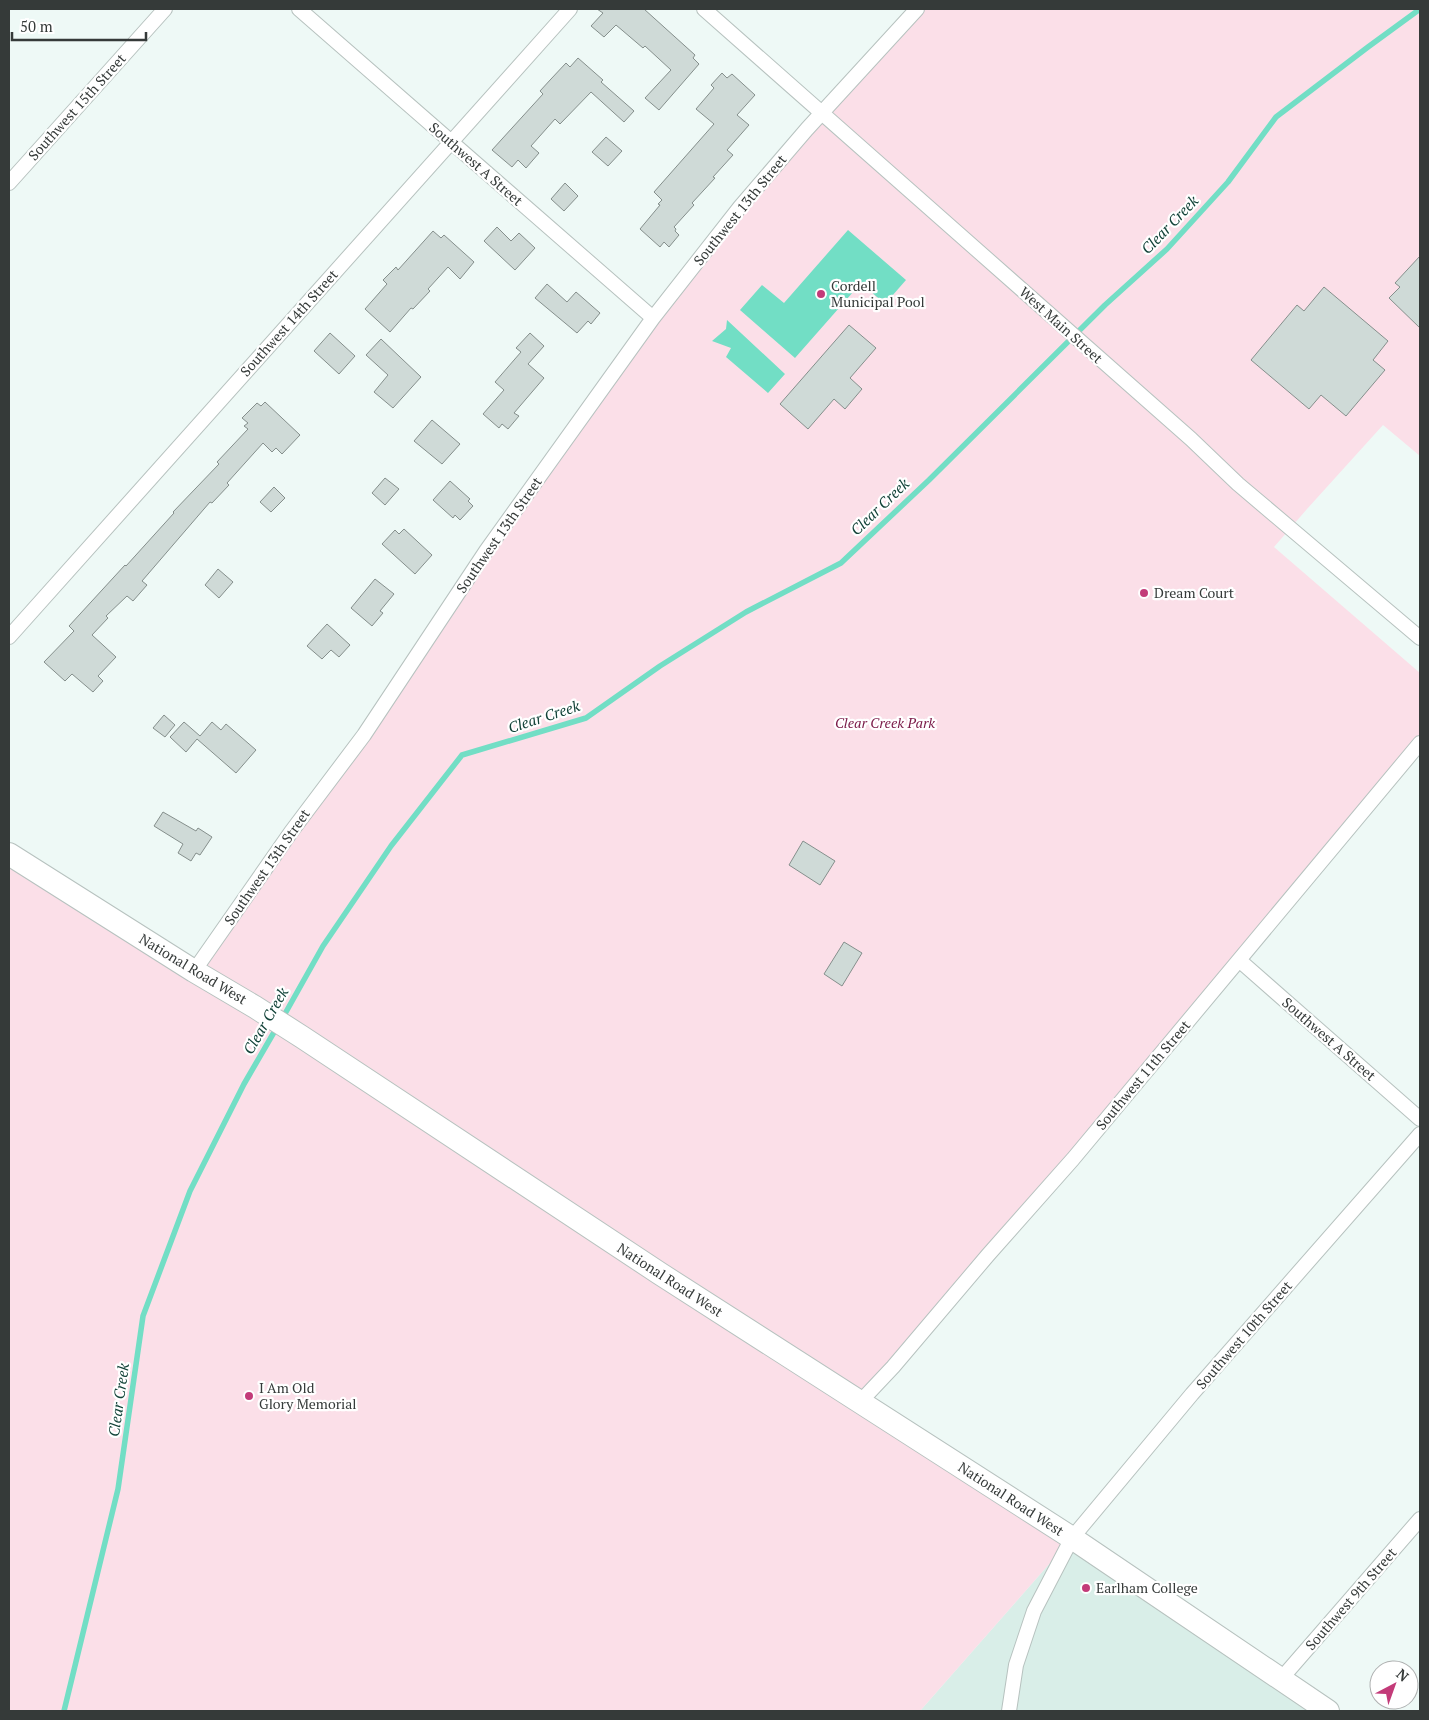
<svg xmlns="http://www.w3.org/2000/svg" width="1429" height="1720" viewBox="0 0 1429 1720" font-family="'PT Serif',serif">
  <rect width="100%" height="100%" fill="#eef9f6"/>
  <!-- built -->
  <path fill="#d9eee8" d="M 1072,1538 L 1328,1711 L 920,1711 Z"/>
  <!-- green -->
  <path fill="#fbdfe8" d="M 918,9 L 1420,9 L 1420,456 L 1383,425 L 1307,509 L 1274,547 L 1420,673 L 1420,743 L 861,1402 L 1072,1538 L 920,1711 L 9,1711 L 9,854 L 194,971 L 653,318 Z"/>
  <!-- water -->
  <path fill="#72dec5" d="M 848,230 L 906,280 L 885,304 L 861,283 L 795,358 L 740,310 L 762,285 L 784,303 Z
    M 727,320 L 785,374 L 768,393 L 726,357 L 731,348 L 712,341 L 726,329 Z"/>
  <g fill="none" stroke-linecap="round" stroke-linejoin="round">
    <!-- stream -->
    <path stroke="#72dec5" stroke-width="5.5" d="M 282,1019 L 323,946 L 391,846 L 462,755 L 586,718 L 660,666 L 746,612 L 841,563 L 929,480 L 1105,305 L 1167,249 L 1228,182 L 1276,117 L 1368,47 L 1420,9
      M 64,1711 L 118,1489 L 143,1316 L 190,1191 L 244,1084 L 277,1027"/>
  </g>
  <!-- building -->
  <path fill="#cfdad7" stroke="#858f8c" d="M 597,9 L 644,9 L 695,55 L 693,58 L 699,64 L 659,110 L 645,98 L 671,70 L 645,46 L 643,48 L 616,25 L 604,37 L 591,26 L 603,13 Z
    M 578,58 L 603,80 L 601,82 L 634,111 L 624,122 L 591,92 L 560,124 L 555,119 L 531,146 L 539,153 L 526,168 L 518,160 L 512,167 L 492,150 L 543,94 L 540,91 L 551,79 L 566,63 L 570,67 Z
    M 722,73 L 727,78 L 732,74 L 755,95 L 737,115 L 749,125 L 727,150 L 733,155 L 713,177 L 715,178 L 692,203 L 694,205 L 674,227 L 676,229 L 675,231 L 679,235 L 669,247 L 664,242 L 660,247 L 640,229 L 660,205 L 658,204 L 662,200 L 654,192 L 714,124 L 696,109 L 714,88 L 711,85 Z
    M 606,137 L 622,151 L 608,166 L 592,152 Z
    M 565,183 L 578,196 L 564,211 L 551,199 Z
    M 497,227 L 511,241 L 519,233 L 535,248 L 515,270 L 484,241 Z
    M 433,231 L 441,238 L 444,235 L 474,262 L 460,279 L 448,267 L 428,289 L 430,291 L 413,309 L 411,308 L 390,332 L 365,309 L 387,284 L 383,280 L 396,267 L 398,270 Z
    M 1420,256 L 1420,328 L 1389,298 L 1400,287 L 1395,283 Z
    M 547,284 L 567,302 L 576,292 L 600,313 L 591,324 L 588,321 L 577,333 L 535,298 Z
    M 1324,287 L 1388,341 L 1373,360 L 1385,370 L 1346,416 L 1321,395 L 1309,409 L 1251,360 L 1297,305 L 1304,311 Z
    M 849,325 L 876,348 L 850,378 L 862,389 L 845,409 L 834,399 L 808,429 L 780,404 Z
    M 330,333 L 355,356 L 339,374 L 314,351 Z
    M 530,333 L 544,346 L 528,364 L 544,378 L 514,413 L 519,416 L 508,429 L 502,424 L 499,428 L 483,414 L 504,390 L 495,382 L 521,352 L 516,348 Z
    M 381,339 L 421,377 L 393,408 L 374,392 L 388,375 L 366,355 Z
    M 265,402 L 300,435 L 282,454 L 276,448 L 272,452 L 263,443 L 227,483 L 229,485 L 212,503 L 210,502 L 142,581 L 147,585 L 133,601 L 127,596 L 106,616 L 108,618 L 92,635 L 116,657 L 98,676 L 103,681 L 93,692 L 72,674 L 65,681 L 44,662 L 74,631 L 69,626 L 125,565 L 126,566 L 174,513 L 173,512 L 219,464 L 217,462 L 248,429 L 244,426 L 248,423 L 242,418 L 257,403 L 261,406 Z
    M 432,420 L 460,444 L 442,464 L 414,441 Z
    M 385,478 L 399,489 L 385,505 L 372,493 Z
    M 450,481 L 470,499 L 468,501 L 473,506 L 460,520 L 455,515 L 453,518 L 433,500 Z
    M 274,487 L 285,498 L 271,512 L 260,502 Z
    M 404,529 L 432,555 L 415,574 L 382,544 L 395,530 L 399,534 Z
    M 218,569 L 233,582 L 219,598 L 205,585 Z
    M 375,579 L 394,594 L 380,611 L 383,613 L 372,626 L 351,608 Z
    M 327,624 L 350,645 L 339,657 L 331,650 L 322,659 L 307,646 Z
    M 164,715 L 175,725 L 165,737 L 153,728 Z
    M 184,722 L 200,736 L 212,722 L 221,730 L 226,724 L 256,750 L 236,773 L 197,739 L 186,752 L 170,737 Z
    M 163,812 L 196,831 L 198,828 L 212,837 L 200,855 L 196,853 L 191,861 L 178,853 L 183,844 L 154,826 Z
    M 803,841 L 835,861 L 820,885 L 789,865 Z
    M 844,942 L 862,953 L 842,986 L 824,974 Z"/>
  <g fill="none" stroke-linecap="round" stroke-linejoin="round">
    <defs>
      <path id="street" d="M 299,9 L 653,318
        M 704,9 L 1191,439 L 1238,484 L 1420,638
        M 9,183 L 165,9
        M 9,637 L 570,9
        M 1239,960 L 1420,1119
        M 194,971 L 291,832 L 364,735 L 486,551 L 653,318 L 740,207 L 807,129 L 917,9
        M 860,1402 L 893,1367 L 988,1255 L 1073,1159 L 1420,743
        M 1281,1679 L 1420,1519
        M 1009,1711 L 1016,1665 L 1034,1611 L 1072,1538 L 1192,1394 L 1420,1134"/>
      <path id="primary" d="M 9,854 L 194,971 L 255,1007 L 302,1037 L 659,1273 L 1072,1538 L 1328,1711"/>
    </defs>
    <!-- street casing -->
    <use href="#street" stroke="#b7c2bf" stroke-width="16"/>
    <!-- primary casing -->
    <use href="#primary" stroke="#b7c2bf" stroke-width="24"/>
    <!-- street -->
    <use href="#street" stroke="#fff" stroke-width="14"/>
    <!-- primary -->
    <use href="#primary" stroke="#fff" stroke-width="22"/>
  </g>
  <!-- markers -->
  <g fill="#c33b79" stroke="#fff" stroke-width="2">
    <circle cx="821" cy="294" r="5"/>
    <circle cx="1144" cy="593" r="5"/>
    <circle cx="249" cy="1396" r="5"/>
    <circle cx="1086" cy="1588" r="5"/>
  </g>
  <g text-anchor="middle" stroke-width="4.5" stroke-linejoin="round" paint-order="stroke">
    <!-- street labels -->
    <g font-size="14" fill="#353a39" stroke="#fff">
      <text transform="translate(77 107) rotate(-48)" y="5">Southwest 15th Street</text>
      <text transform="translate(476 164) rotate(41)" y="5">Southwest A Street</text>
      <text transform="translate(740 210) rotate(-51)" y="5">Southwest 13th Street</text>
      <text transform="translate(289 323) rotate(-48)" y="5">Southwest 14th Street</text>
      <text transform="translate(1061 325) rotate(42)" y="5">West Main Street</text>
      <text transform="translate(499 535) rotate(-55)" y="5">Southwest 13th Street</text>
      <text transform="translate(267 867) rotate(-55)" y="5">Southwest 13th Street</text>
      <text transform="translate(193 969) rotate(31)" y="5">National Road West</text>
      <text transform="translate(1329 1039) rotate(41)" y="5">Southwest A Street</text>
      <text transform="translate(1143 1075) rotate(-50)" y="5">Southwest 11th Street</text>
      <text transform="translate(670 1280) rotate(33)" y="5">National Road West</text>
      <text transform="translate(1244 1335) rotate(-49)" y="5">Southwest 10th Street</text>
      <text transform="translate(1011 1499) rotate(33)" y="5">National Road West</text>
      <text transform="translate(1351 1599) rotate(-49)" y="5">Southwest 9th Street</text>
    </g>
    <!-- poi labels -->
    <g font-size="14" fill="#353a39" stroke="#fff" text-anchor="start">
      <text x="831" y="291">Cordell<tspan x="831" dy="16">Municipal Pool</tspan></text>
      <text x="1154" y="598">Dream Court</text>
      <text x="259" y="1393">I Am Old<tspan x="259" dy="16">Glory Memorial</tspan></text>
      <text x="1096" y="1593">Earlham College</text>
    </g>
    <!-- park labels -->
    <g font-size="14" font-style="italic" fill="#7a1947" stroke="#fff">
      <text x="885" y="728">Clear Creek Park</text>
    </g>
    <!-- water labels -->
    <g font-size="15" font-style="italic" fill="#134339" stroke="#fff">
      <text transform="translate(1170 225) rotate(-46)" y="5">Clear Creek</text>
      <text transform="translate(880 507) rotate(-44)" y="5">Clear Creek</text>
      <text transform="translate(544 717) rotate(-18)" y="5">Clear Creek</text>
      <text transform="translate(266 1021) rotate(-60)" y="5">Clear Creek</text>
      <text transform="translate(119 1400) rotate(-82)" y="5">Clear Creek</text>
    </g>
  </g>
  <!-- border -->
  <rect width="1429" height="1720" fill="none" stroke="#353a39" stroke-width="20"/>
  <!-- north arrow -->
  <g transform="translate(1394 1685) rotate(41)"><circle r="24" fill="#ffffff" stroke="#aeb0b0"/>
  <path d="M0-4L9 19L0 12L-9 19Z" fill="#c33b79"/>
  <text y="-8" font-size="14" font-weight="bold" text-anchor="middle" fill="#353a39">N</text>
  </g>
  <!-- scale -->
  <path d="M12 32v8h134v-8" fill="none" stroke="#353a39" stroke-width="2.5"/>
  <text x="20" y="32" font-size="15" fill="#353a39" stroke="#ffffff" stroke-width="4" paint-order="stroke">50 m</text>
</svg>
